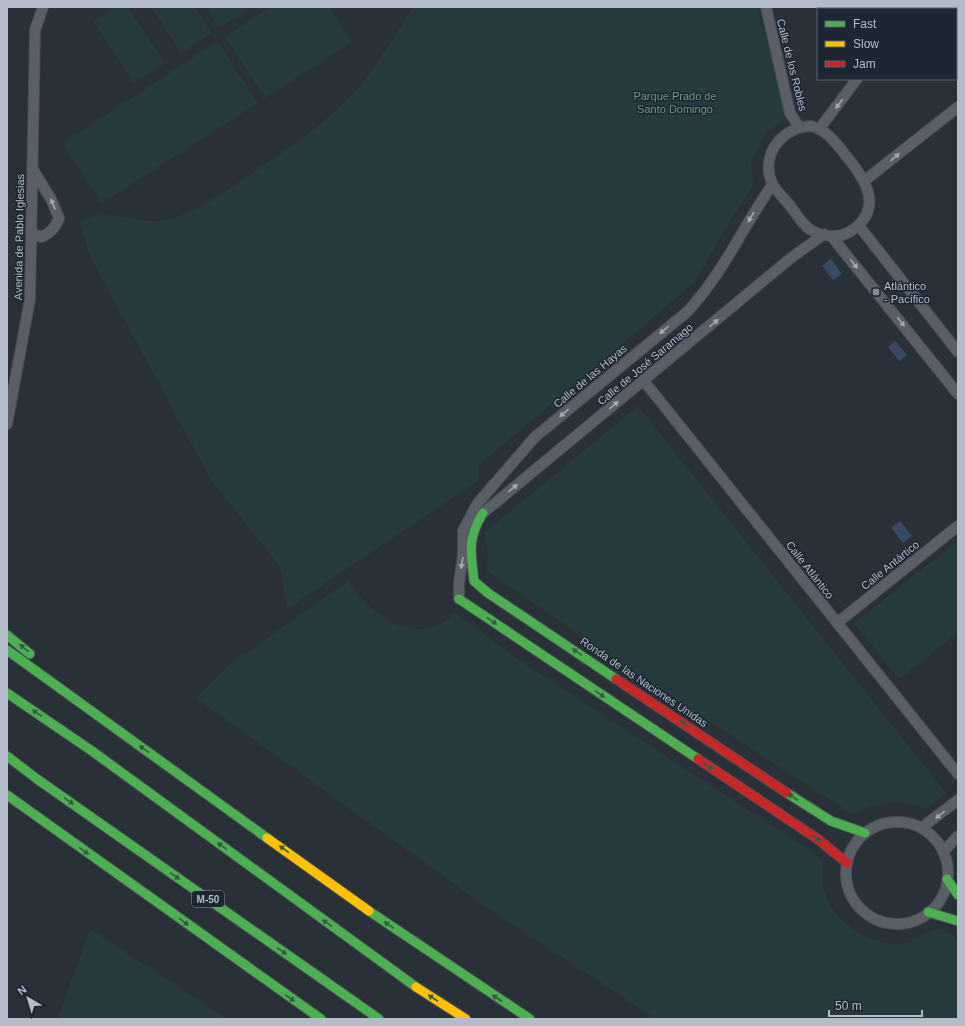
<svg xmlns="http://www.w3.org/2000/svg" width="965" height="1026" viewBox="0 0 965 1026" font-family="Helvetica,sans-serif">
  <rect width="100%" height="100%" fill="#2a3038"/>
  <!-- green -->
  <path fill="#273a3e" d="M 115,7 L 128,7 L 165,63 L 134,83 L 93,21 Z
    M 151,7 L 195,7 L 212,33 L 181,53 Z
    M 206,7 L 252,7 L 219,28 Z
    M 270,7 L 329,7 L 352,42 L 265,98 L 225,37 Z
    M 413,7 L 757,7 L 788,118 L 766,133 L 751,162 L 753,186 L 729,222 L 695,282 L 478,466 L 479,480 L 287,609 L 280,567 L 211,480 L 89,254 L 80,221 C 86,219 93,215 100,215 C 122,214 144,224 166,220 C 194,214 225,192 248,176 C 284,151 323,126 353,94 C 376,68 394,36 413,7 Z
    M 218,41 L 258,103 L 102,203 L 62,144 Z
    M 638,406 L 946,793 L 925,809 C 902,799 876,800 854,815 C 730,736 608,655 487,571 L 488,553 L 484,533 Z
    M 958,541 L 958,633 L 899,679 L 854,623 Z
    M 348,581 C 367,609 404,642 440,624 C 445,622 450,617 455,613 L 516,658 L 823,859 C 823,867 821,878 823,887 C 831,921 867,945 901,944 C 911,943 929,932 938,928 L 958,938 L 958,1019 L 656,1019 L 489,909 L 196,698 L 228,666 Z
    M 90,929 L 227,1019 L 60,1019 L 59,1015 Z"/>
  <!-- water -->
  <path fill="#384963" d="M 831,259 L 842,274 L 833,280 L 822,266 Z
    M 895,341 L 907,355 L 899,361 L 888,347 Z
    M 900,521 L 912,536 L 903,543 L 891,528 Z"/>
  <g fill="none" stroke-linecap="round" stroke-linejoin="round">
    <defs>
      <path id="street" d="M 766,7 L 790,113 L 799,127
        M 905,9 L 906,7
        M 811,126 C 827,130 837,144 847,157 C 866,180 884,209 851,231 C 839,239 820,237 808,228 C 800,221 794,210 787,202 C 783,197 775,190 772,183 C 760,155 782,127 811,126 Z
        M 820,128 L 857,79
        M 864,181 L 958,107
        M 859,226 L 958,352
        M 31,233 L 41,237 C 51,233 55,228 59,218 L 51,199 L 32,168
        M 832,237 L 958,394
        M 644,381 L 958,774
        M 7,424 L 30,299 L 35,30 L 43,7
        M 483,513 L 791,258 L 824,234
        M 459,599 L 459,583 L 463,555 L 463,531 L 477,504 L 535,437 L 687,312 C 722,275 743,227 772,185
        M 837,623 L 958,526
        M846 873a51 51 0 1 1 102 0a51 51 0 1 1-102 0Z
        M 921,828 L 958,800
        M 943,852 L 958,836"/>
      <path id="fast" d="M 483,513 C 467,538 471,553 474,581 L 488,593 L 616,679
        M 459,599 L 698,759
        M 7,635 L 30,654
        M 7,650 L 267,838
        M 7,693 L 92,751 L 416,987
        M 7,756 L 37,779 L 379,1019
        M 787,793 L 831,821 L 865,833
        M 7,795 L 321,1019
        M 947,879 L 958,895
        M 369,911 L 530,1019
        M 928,912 L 958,921"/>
      <path id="slow" d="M 267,838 L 369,911
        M 416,987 L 466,1019"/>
      <path id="jam" d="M 616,679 L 787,793
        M 698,759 L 819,840 L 847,863"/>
    </defs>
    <!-- street casing -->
    <use href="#street" stroke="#484c53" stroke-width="12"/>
    <!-- fast casing -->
    <use href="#fast" stroke="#484c53" stroke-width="11"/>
    <!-- slow casing -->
    <use href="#slow" stroke="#484c53" stroke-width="11"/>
    <!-- jam casing -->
    <use href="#jam" stroke="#484c53" stroke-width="11"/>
    <!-- street -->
    <use href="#street" stroke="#5a5e66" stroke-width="10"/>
    <!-- fast -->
    <use href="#fast" stroke="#4caf50" stroke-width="9"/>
    <!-- slow -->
    <use href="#slow" stroke="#ffc107" stroke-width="9"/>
    <!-- jam -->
    <use href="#jam" stroke="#c62828" stroke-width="9"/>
  </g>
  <!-- one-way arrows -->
  <defs><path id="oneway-solid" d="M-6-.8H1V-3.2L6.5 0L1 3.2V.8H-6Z"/></defs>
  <g fill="#a2a9b5">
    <use href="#oneway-solid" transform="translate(839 104) rotate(127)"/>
    <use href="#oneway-solid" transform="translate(895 157) rotate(-39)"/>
    <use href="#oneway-solid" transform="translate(53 204) rotate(-113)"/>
    <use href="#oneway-solid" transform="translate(751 217) rotate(120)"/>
    <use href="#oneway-solid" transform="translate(854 264) rotate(52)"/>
    <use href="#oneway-solid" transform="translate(901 322) rotate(52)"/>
    <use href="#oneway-solid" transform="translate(714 323) rotate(-40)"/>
    <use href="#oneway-solid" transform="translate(664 330) rotate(140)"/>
    <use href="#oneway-solid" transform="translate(614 405) rotate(-40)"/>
    <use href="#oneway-solid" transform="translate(564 413) rotate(140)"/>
    <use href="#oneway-solid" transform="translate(513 488) rotate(-40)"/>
    <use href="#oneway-solid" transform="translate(462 563) rotate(99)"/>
    <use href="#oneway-solid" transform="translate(940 815) rotate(141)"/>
  </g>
  <g fill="#305d3f">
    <use href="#oneway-solid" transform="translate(492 621) rotate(34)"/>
    <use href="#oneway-solid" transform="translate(24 648) rotate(-140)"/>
    <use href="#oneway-solid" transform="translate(577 652) rotate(-146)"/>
    <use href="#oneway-solid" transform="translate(600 694) rotate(34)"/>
    <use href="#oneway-solid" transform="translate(37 713) rotate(-146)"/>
    <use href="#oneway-solid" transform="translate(685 724) rotate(-146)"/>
    <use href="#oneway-solid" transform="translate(144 749) rotate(-144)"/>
    <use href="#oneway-solid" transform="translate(708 766) rotate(34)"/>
    <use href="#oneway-solid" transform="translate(793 797) rotate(-146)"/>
    <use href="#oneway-solid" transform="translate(69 801) rotate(35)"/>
    <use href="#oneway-solid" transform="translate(816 838) rotate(35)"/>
    <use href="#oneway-solid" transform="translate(222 846) rotate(-144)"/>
    <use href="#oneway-solid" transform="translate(284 849) rotate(-144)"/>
    <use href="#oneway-solid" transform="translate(84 851) rotate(36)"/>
    <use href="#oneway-solid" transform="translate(175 876) rotate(35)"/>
    <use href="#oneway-solid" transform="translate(184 922) rotate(36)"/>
    <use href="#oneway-solid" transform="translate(327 923) rotate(-144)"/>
    <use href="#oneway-solid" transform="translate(389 925) rotate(-145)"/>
    <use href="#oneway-solid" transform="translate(282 951) rotate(35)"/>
    <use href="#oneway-solid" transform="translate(290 998) rotate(34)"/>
    <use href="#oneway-solid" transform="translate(433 998) rotate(-147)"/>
    <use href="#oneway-solid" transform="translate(497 998) rotate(-147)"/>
  </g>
  <!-- markers -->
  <rect fill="#848b96" stroke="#1d2633" stroke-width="1.5" x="872" y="288" width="8" height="8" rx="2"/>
  <g text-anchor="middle" stroke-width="3" stroke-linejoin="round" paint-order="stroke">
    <!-- shield labels -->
    <rect fill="#1d2633" stroke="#878f9c" stroke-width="1" x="192" y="891" width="32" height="16" rx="3"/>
    <g font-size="10" font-weight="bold" fill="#b4bcc9">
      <text x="208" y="903">M-50</text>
    </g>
    <!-- street labels -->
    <g font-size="11" fill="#b4bcc9" stroke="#1d2633">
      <text transform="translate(792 65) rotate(76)" y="4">Calle de los Robles</text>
      <text transform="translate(19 237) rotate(-89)" y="4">Avenida de Pablo Iglesias</text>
      <text transform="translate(645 364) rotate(-40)" y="4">Calle de José Saramago</text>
      <text transform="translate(590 376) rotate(-40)" y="4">Calle de las Hayas</text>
      <text transform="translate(890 565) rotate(-39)" y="4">Calle Antártico</text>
      <text transform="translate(810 570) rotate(52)" y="4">Calle Atlántico</text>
      <text transform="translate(644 682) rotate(34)" y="4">Ronda de las Naciones Unidas</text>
    </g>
    <!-- park labels -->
    <g font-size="11" fill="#6b9a76" stroke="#1d2633">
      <text x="675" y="100">Parque Prado de<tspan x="675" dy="13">Santo Domingo</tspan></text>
    </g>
    <!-- poi labels -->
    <g font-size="11" fill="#b4bcc9" stroke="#1d2633" text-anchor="start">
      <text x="884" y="290">Atlántico<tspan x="884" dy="13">- Pacífico</tspan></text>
    </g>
  </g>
  <!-- border -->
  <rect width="965" height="1026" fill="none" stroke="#b4bcc9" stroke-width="16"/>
  <!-- legend -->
  <rect x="817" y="8" width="140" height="72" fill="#1d2633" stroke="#59626f"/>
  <rect x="825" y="21" width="20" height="6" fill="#4caf50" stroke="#59626f"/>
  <text x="853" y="28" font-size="12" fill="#b4bcc9">Fast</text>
  <rect x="825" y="41" width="20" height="6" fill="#ffc107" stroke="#59626f"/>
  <text x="853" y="48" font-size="12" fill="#b4bcc9">Slow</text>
  <rect x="825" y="61" width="20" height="6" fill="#c62828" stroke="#59626f"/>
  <text x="853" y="68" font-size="12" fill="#b4bcc9">Jam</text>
  <!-- north arrow -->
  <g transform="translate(28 998) rotate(322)" stroke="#1d2633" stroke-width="3" paint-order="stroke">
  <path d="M0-3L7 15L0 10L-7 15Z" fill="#b4bcc9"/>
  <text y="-6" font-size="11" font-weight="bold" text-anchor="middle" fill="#b4bcc9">N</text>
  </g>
  <!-- scale -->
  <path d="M829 1010v6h93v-6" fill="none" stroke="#b4bcc9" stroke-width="2"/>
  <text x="835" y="1010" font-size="12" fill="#b4bcc9" stroke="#1d2633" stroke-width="3" paint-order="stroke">50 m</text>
</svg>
